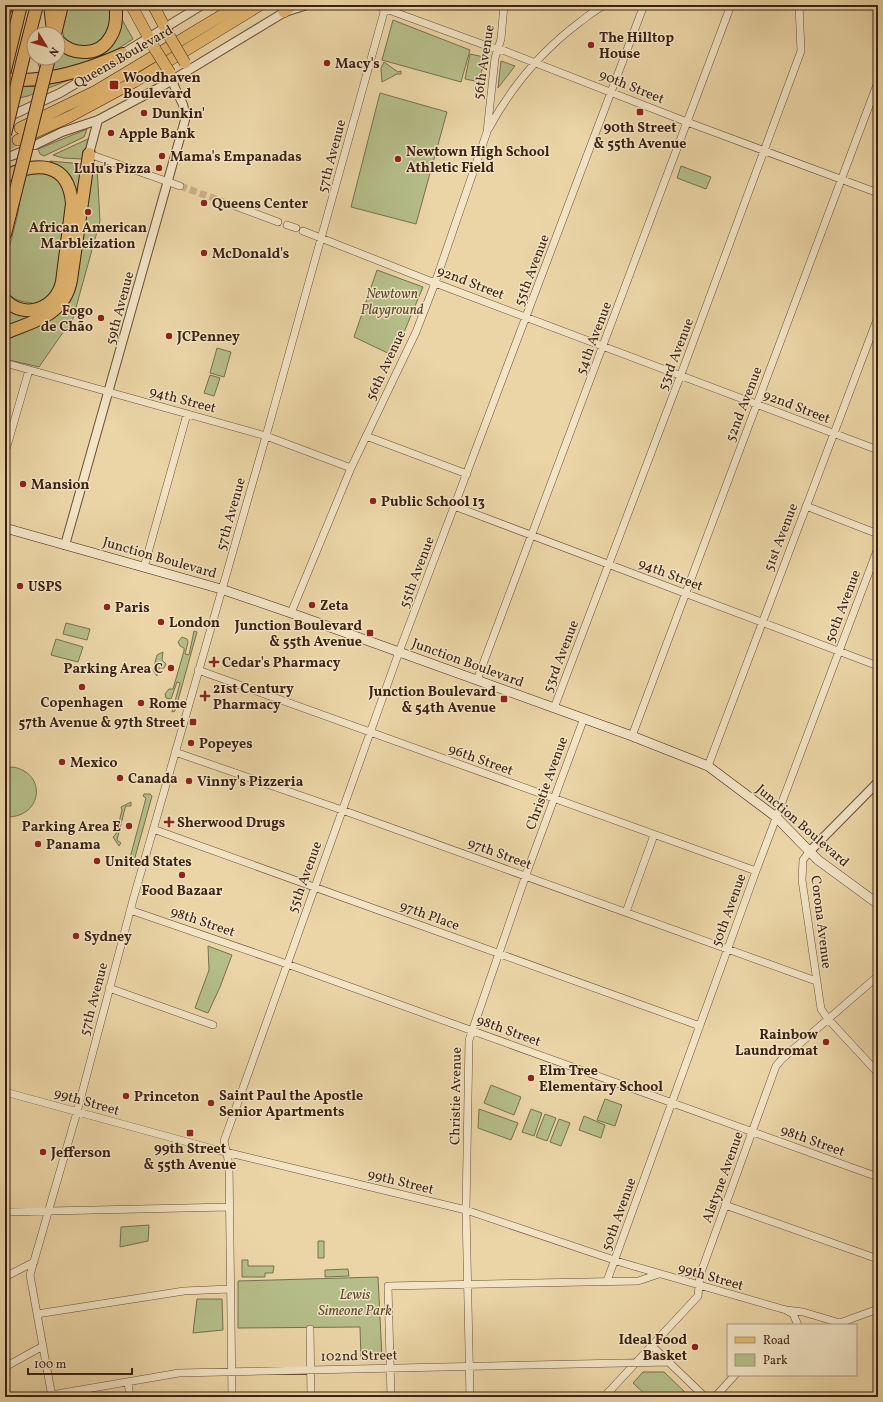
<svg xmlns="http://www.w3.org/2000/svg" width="883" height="1402" viewBox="0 0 883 1402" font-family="Vollkorn,serif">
  <rect width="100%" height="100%" fill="#ebd5a6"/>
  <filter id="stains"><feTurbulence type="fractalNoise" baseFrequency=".005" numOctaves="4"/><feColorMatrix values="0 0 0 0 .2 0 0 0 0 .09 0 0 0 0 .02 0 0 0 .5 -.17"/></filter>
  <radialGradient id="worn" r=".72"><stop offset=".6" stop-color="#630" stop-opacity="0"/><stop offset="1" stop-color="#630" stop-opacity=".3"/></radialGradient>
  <!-- green -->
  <path fill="#b5be89" stroke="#78704e" d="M 56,5 L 108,5 L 113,13 L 107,38 L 89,49 L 69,43 L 64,38 Z
    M 120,16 L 133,39 L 96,63 L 42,74 L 36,58 L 58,58 L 58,43 L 89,57 Z
    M 393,20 L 470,50 L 461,82 L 382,60 Z
    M 470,54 L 484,57 L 480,82 L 465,79 Z
    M 501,61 L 515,66 L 498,88 Z
    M 384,62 L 398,72 L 401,71 L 401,74 L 397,74 L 382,82 L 381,68 Z
    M 69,78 L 69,80 L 28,96 L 5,101 L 5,87 L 32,85 Z
    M 380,93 L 447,112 L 416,224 L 351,207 Z
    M 87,129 L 84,137 L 44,156 L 40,154 L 38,149 Z
    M 88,139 L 83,159 L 63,158 L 53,155 Z
    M 50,161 L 83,164 L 77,198 L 60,169 Z
    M 92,166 L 97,167 L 100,221 L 70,329 L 66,328 L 39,367 L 5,359 L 5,338 C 36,324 62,321 75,287 Z
    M 681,166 L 711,177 L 706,189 L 677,178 Z
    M 35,170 L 57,177 L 69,201 L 61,275 L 48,300 L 32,305 L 32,303 C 22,302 13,300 7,292 C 0,276 13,234 17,217 C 20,203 21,189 24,174 Z
    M 377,270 L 423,287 L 394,356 L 354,337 Z
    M 5,303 L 35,316 L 5,326 Z
    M 217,348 L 231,352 L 224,377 L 210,373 Z
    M 210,375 L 220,378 L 214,396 L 204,393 Z
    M 66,623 L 90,629 L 87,640 L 63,634 Z
    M 194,631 L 197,632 L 175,711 L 172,712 L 180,683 L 177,682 L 171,699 L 166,698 L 165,694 L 169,689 L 173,689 L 184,651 L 184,648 L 180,646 L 178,642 L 182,637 L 187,639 L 188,642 L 185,654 L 189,655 Z
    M 56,639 L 83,647 L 78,662 L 51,655 Z
    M 163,652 L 162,660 L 166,664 L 164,668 L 159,668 L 157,676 L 153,670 L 157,655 Z
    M 13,767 C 47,773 43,817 7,817 L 5,817 L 5,768 Z
    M 144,794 L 150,794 L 152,796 L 134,861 L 132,863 L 125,858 L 130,858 L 146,798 L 143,796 Z
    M 131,802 L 131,806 L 126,806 L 125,808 L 117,840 L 121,843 L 119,846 L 113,837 L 116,834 L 122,810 L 121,807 Z
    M 208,946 L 232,955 L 220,987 L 208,1013 L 195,1008 L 209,970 Z
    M 491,1085 L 521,1097 L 514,1115 L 484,1103 Z
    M 605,1099 L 622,1105 L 615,1126 L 597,1120 Z
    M 479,1109 L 518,1123 L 511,1140 L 478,1128 Z
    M 531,1109 L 542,1113 L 534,1136 L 522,1132 Z
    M 545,1114 L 556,1118 L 547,1141 L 536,1137 Z
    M 584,1116 L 605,1125 L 601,1138 L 579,1130 Z
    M 559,1119 L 570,1123 L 561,1146 L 550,1142 Z
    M 149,1225 L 148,1241 L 120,1247 L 121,1227 Z
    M 318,1241 L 324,1241 L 324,1258 L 318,1258 Z
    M 242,1260 L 248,1260 L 248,1266 L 274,1266 L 273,1273 L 265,1273 L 265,1277 L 242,1277 Z
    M 348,1269 L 349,1276 L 325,1277 L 325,1270 Z
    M 378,1277 L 382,1358 L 361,1359 L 360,1327 L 238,1328 L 238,1281 Z
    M 197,1299 L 222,1299 L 223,1330 L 193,1333 Z
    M 643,1372 L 664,1372 L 690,1397 L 648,1397 L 633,1383 Z"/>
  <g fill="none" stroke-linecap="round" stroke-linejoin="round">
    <!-- minor-tunnel -->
    <path stroke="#c8b189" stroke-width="7" stroke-dasharray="7 3.5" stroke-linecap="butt" d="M 180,186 L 235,206"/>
    <!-- primary-tunnel -->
    <path stroke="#c8b189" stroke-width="11" stroke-dasharray="11 5.5" stroke-linecap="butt" d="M 5,145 L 18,140"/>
    <defs>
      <path id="minor" d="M 375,5 L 490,47 L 505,51 L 687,122 L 878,193
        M 489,128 C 512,86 541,51 580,22 C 588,16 596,9 605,5
        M 89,154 L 180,186
        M 235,206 L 278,222
        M 287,225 L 296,228
        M 303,231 L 435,283 L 878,450
        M 5,363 L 266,436 L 351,468
        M 366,436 L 467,474
        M 5,453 L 29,370
        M 454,506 L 878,666
        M 806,506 L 878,534
        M 144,567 L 187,414
        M 291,613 L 351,468 L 416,332 L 435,283 L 487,132 L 495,58 L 501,39 L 504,5
        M 198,670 L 756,871
        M 477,680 L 731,5
        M 554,708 L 683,369 L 801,51 L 799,5
        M 632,736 L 878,82
        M 175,752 L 342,810 L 816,981
        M 708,766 L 878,317
        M 153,829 L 700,1026
        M 809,852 L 803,860 L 802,880 L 821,1009 L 828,1019 L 878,1073
        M 130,910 L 287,964 L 878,1177
        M 626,912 L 654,835
        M 109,988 L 213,1025
        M 5,1092 L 213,1149 L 466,1210 L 623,1263 L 786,1310 L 803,1312 L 840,1323
        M 725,1205 L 878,1259
        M 5,1212 L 229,1207
        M 5,1277 L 34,1262
        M 607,1281 L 756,871 L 878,548
        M 786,1310 L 793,1314 L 798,1325
        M 37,1314 L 184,1291 L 229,1289
        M 837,1324 L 878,1309
        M 310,1329 L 311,1397
        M 652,1346 L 705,1397
        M 5,1367 L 43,1346
        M 128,1382 L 130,1397
        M 51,1395 L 179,1373 L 669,1362
        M 52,1397 L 30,1275 L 77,1112 L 133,900 L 266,436 L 386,5
        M 232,1397 L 229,1164 L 224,1141 L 399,652 L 644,5
        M 391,1397 L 388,1286 L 638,1281 L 659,1274
        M 470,1397 L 466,1210 L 469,1040 L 528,869 L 584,718
        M 604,1397 L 698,1296 L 700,1275 L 776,1066 L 782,1059 L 878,976
        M 715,1397 L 735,1375
        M 875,1397 L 878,1396"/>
      <path id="tertiary" d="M 285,12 L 307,5
        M 119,56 L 202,5
        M 6,118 L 60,93 L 109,64
        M 35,145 L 62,132 L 98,120 L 164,85 L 288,10
        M 89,154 L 98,120
        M 11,156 L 21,152
        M 65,545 L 185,120 C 187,105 176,94 172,80
        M 809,852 L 878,782"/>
      <path id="secondary" d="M 5,528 L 221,589 L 291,613 L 632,736 L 708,766 L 776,817 L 818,860 L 878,904"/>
      <path id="primary" d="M 131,5 L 155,49
        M 153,5 L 171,39
        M 284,12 L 292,5
        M 20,128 L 96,91 L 239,5
        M 18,140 L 69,117 L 134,82 L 260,5"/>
      <path id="motorway" d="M 50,5 L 53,31
        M 5,10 L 7,5
        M 55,34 L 62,5
        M 58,41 C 73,56 100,57 111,36 C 117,26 116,16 116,5
        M 23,59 L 37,5
        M 5,70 L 21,5
        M 5,79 C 45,84 87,70 123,54
        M 5,176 C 37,162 69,161 72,204 L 62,282 C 56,309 25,320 5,300
        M 5,234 L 10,214
        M 5,333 C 34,321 65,315 71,280 L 89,154"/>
    </defs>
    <!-- minor casing -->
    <use href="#minor" stroke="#684f38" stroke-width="8"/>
    <!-- tertiary casing -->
    <use href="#tertiary" stroke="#684f38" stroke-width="10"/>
    <!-- secondary casing -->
    <use href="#secondary" stroke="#3c2213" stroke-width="10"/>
    <!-- primary casing -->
    <use href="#primary" stroke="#3c2213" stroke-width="12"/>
    <!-- motorway casing -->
    <use href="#motorway" stroke="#3c2213" stroke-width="14"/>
    <!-- minor -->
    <use href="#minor" stroke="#f2e4c5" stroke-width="7"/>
    <!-- tertiary -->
    <use href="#tertiary" stroke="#f2e4c5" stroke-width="8"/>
    <!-- secondary -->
    <use href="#secondary" stroke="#f2e4c5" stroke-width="9"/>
    <!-- primary -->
    <use href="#primary" stroke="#e6ba73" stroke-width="11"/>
    <!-- motorway -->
    <use href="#motorway" stroke="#e6ba73" stroke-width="12"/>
    <defs>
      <path id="primary-bridge" d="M 171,39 L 185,63
        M 155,49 L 170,73"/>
      <path id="motorway-bridge" d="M 5,134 L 23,59
        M 10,214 L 49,58"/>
    </defs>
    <!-- primary-bridge casing -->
    <use href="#primary-bridge" stroke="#3c2213" stroke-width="12" stroke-linecap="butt"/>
    <!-- motorway-bridge casing -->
    <use href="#motorway-bridge" stroke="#3c2213" stroke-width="14" stroke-linecap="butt"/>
    <!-- primary-bridge -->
    <use href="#primary-bridge" stroke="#e6ba73" stroke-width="11"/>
    <!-- motorway-bridge -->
    <use href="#motorway-bridge" stroke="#e6ba73" stroke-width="12"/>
  </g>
  <!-- markers -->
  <g fill="#8f2418" stroke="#f2e4c5" stroke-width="1.5">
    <circle cx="591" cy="45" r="4"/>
    <circle cx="327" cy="63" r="4"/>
    <rect x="109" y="80" width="10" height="10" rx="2"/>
    <rect x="636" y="108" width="8" height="8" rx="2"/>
    <circle cx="144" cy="113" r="4"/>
    <circle cx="111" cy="133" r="4"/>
    <circle cx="162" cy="156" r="4"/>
    <circle cx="398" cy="159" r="4"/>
    <circle cx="159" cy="168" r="4"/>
    <circle cx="204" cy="203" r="4"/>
    <circle cx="88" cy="212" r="4"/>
    <circle cx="204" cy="253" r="4"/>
    <circle cx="101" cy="318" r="4"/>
    <circle cx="169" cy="336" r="4"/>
    <circle cx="23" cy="484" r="4"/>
    <circle cx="373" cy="501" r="4"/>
    <circle cx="20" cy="586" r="4"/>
    <circle cx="312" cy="605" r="4"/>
    <circle cx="107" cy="607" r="4"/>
    <circle cx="161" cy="622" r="4"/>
    <rect x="366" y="629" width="8" height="8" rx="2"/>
    <path d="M212 656h4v4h4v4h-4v4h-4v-4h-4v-4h4z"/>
    <circle cx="171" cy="668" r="4"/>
    <circle cx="82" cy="687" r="4"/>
    <path d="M203 690h4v4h4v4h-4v4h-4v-4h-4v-4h4z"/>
    <rect x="500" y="695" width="8" height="8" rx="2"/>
    <circle cx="141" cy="703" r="4"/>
    <rect x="189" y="718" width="8" height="8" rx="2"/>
    <circle cx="191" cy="743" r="4"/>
    <circle cx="62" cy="762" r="4"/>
    <circle cx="120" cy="778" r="4"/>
    <circle cx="189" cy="781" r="4"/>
    <path d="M167 816h4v4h4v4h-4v4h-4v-4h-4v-4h4z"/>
    <circle cx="129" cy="826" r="4"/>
    <circle cx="38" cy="844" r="4"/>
    <circle cx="97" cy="861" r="4"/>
    <circle cx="182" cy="875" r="4"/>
    <circle cx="76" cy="936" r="4"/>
    <circle cx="826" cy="1042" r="4"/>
    <circle cx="531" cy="1078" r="4"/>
    <circle cx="126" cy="1096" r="4"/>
    <circle cx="211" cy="1103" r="4"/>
    <rect x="186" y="1129" width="8" height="8" rx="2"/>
    <circle cx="43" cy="1152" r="4"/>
    <circle cx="695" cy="1347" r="4"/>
  </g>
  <g text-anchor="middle" stroke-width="3" stroke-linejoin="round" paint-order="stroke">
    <!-- poi labels -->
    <g font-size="14" font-weight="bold" fill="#3c2213" stroke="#f2e4c5" text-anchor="start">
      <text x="599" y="42">The Hilltop<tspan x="599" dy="16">House</tspan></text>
      <text x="335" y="68">Macy's</text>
      <text x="123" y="82">Woodhaven<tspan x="123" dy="16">Boulevard</tspan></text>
      <text x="152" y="118">Dunkin'</text>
      <text x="640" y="132" text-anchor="middle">90th Street<tspan x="640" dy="16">&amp; 55th Avenue</tspan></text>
      <text x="119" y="138">Apple Bank</text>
      <text x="406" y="156">Newtown High School<tspan x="406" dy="16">Athletic Field</tspan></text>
      <text x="170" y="161">Mama's Empanadas</text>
      <text x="151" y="173" text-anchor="end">Lulu's Pizza</text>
      <text x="212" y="208">Queens Center</text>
      <text x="88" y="232" text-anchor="middle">African American<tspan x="88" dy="16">Marbleization</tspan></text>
      <text x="212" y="258">McDonald's</text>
      <text x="93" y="315" text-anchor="end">Fogo<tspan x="93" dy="16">de Chão</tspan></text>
      <text x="177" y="341">JCPenney</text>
      <text x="31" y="489">Mansion</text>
      <text x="381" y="506">Public School 13</text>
      <text x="28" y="591">USPS</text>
      <text x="320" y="610">Zeta</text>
      <text x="115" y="612">Paris</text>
      <text x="169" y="627">London</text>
      <text x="362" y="630" text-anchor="end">Junction Boulevard<tspan x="362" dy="16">&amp; 55th Avenue</tspan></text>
      <text x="222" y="667">Cedar's Pharmacy</text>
      <text x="163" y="673" text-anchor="end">Parking Area C</text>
      <text x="213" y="693">21st Century<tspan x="213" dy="16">Pharmacy</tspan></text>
      <text x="496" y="696" text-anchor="end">Junction Boulevard<tspan x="496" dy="16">&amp; 54th Avenue</tspan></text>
      <text x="82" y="707" text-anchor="middle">Copenhagen</text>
      <text x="149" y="708">Rome</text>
      <text x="185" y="727" text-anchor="end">57th Avenue &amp; 97th Street</text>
      <text x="199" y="748">Popeyes</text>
      <text x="70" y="767">Mexico</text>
      <text x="128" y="783">Canada</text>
      <text x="197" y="786">Vinny's Pizzeria</text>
      <text x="177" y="827">Sherwood Drugs</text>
      <text x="121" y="831" text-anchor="end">Parking Area E</text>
      <text x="46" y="849">Panama</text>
      <text x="105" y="866">United States</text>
      <text x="182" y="895" text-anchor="middle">Food Bazaar</text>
      <text x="84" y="941">Sydney</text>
      <text x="818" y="1039" text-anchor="end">Rainbow<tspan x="818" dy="16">Laundromat</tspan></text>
      <text x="539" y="1075">Elm Tree<tspan x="539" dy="16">Elementary School</tspan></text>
      <text x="219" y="1100">Saint Paul the Apostle<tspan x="219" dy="16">Senior Apartments</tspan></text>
      <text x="134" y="1101">Princeton</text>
      <text x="190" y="1153" text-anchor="middle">99th Street<tspan x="190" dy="16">&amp; 55th Avenue</tspan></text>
      <text x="51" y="1157">Jefferson</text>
      <text x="687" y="1344" text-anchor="end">Ideal Food<tspan x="687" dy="16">Basket</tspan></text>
    </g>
    <!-- street labels -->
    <g font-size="14" fill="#3c2213" stroke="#f2e4c5">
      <text transform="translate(123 56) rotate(-30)" y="5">Queens Boulevard</text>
      <text transform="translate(483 62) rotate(-81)" y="5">56th Avenue</text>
      <text transform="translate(632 86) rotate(22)" y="5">90th Street</text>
      <text transform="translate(331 156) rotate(-75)" y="5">57th Avenue</text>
      <text transform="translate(531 270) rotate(-69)" y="5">55th Avenue</text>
      <text transform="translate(471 282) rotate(21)" y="5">92nd Street</text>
      <text transform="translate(119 308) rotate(-75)" y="5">59th Avenue</text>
      <text transform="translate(593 338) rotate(-69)" y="5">54th Avenue</text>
      <text transform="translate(675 354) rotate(-69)" y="5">53rd Avenue</text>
      <text transform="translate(385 365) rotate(-65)" y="5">56th Avenue</text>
      <text transform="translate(183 399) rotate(15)" y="5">94th Street</text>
      <text transform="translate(743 404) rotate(-69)" y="5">52nd Avenue</text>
      <text transform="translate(797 406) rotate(21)" y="5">92nd Street</text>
      <text transform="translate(230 514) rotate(-74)" y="5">57th Avenue</text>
      <text transform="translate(780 537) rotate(-69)" y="5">51st Avenue</text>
      <text transform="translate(160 557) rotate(16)" y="5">Junction Boulevard</text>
      <text transform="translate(416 572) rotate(-69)" y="5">55th Avenue</text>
      <text transform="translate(671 574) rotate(21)" y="5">94th Street</text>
      <text transform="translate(842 606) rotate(-69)" y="5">50th Avenue</text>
      <text transform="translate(560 656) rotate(-69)" y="5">53rd Avenue</text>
      <text transform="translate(468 662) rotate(20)" y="5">Junction Boulevard</text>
      <text transform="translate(481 759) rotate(20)" y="5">96th Street</text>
      <text transform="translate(546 783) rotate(-70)" y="5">Christie Avenue</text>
      <text transform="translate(803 825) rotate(41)" y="5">Junction Boulevard</text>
      <text transform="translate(500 853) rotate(20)" y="5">97th Street</text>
      <text transform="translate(304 877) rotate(-70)" y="5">55th Avenue</text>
      <text transform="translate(728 910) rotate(-70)" y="5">50th Avenue</text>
      <text transform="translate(430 915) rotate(20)" y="5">97th Place</text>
      <text transform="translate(203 921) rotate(19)" y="5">98th Street</text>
      <text transform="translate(822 922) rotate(83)" y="5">Corona Avenue</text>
      <text transform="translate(93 999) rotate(-75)" y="5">57th Avenue</text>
      <text transform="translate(509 1030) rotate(20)" y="5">98th Street</text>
      <text transform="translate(455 1096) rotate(-89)" y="5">Christie Avenue</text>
      <text transform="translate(87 1101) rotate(16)" y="5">99th Street</text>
      <text transform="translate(813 1140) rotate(20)" y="5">98th Street</text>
      <text transform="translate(722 1177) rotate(-70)" y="5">Alstyne Avenue</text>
      <text transform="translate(401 1181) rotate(14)" y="5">99th Street</text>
      <text transform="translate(618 1214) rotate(-70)" y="5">50th Avenue</text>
      <text transform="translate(711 1276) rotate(16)" y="5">99th Street</text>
      <text transform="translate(359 1355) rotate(-1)" y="5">102nd Street</text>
    </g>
    <!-- park labels -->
    <g font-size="14" font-style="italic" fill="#5a4930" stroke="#f2e4c5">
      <text x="392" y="298">Newtown<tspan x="392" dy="16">Playground</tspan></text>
      <text x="355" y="1299">Lewis<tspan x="355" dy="16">Simeone Park</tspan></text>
    </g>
  </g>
  <!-- margin -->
  <rect width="883" height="1402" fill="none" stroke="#ebd5a6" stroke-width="20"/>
  <rect x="6" y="6" width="871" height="1390" fill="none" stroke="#3c2213" stroke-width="2"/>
  <rect x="10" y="10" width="863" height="1382" fill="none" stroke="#3c2213"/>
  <!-- legend -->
  <rect x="727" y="1324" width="130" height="52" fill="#f2e4c5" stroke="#a9967e"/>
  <rect x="735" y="1337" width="20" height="6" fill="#e6ba73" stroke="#a9967e"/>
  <text x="763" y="1344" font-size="12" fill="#3c2213">Road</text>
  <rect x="735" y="1354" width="20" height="12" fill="#b5be89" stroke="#a9967e"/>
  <text x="763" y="1364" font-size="12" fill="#3c2213">Park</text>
  <!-- north arrow -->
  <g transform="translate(46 46) rotate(127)"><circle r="19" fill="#f2e4c5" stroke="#a9967e"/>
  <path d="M0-3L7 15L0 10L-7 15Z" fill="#8f2418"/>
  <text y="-6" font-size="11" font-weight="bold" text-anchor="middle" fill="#3c2213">N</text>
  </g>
  <!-- scale -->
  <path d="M28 1368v6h104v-6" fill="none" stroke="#3c2213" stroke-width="2"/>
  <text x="34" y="1368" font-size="12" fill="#3c2213" stroke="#f2e4c5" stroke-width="3" paint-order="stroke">100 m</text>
  <rect width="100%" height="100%" filter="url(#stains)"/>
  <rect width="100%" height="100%" fill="url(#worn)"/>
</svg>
